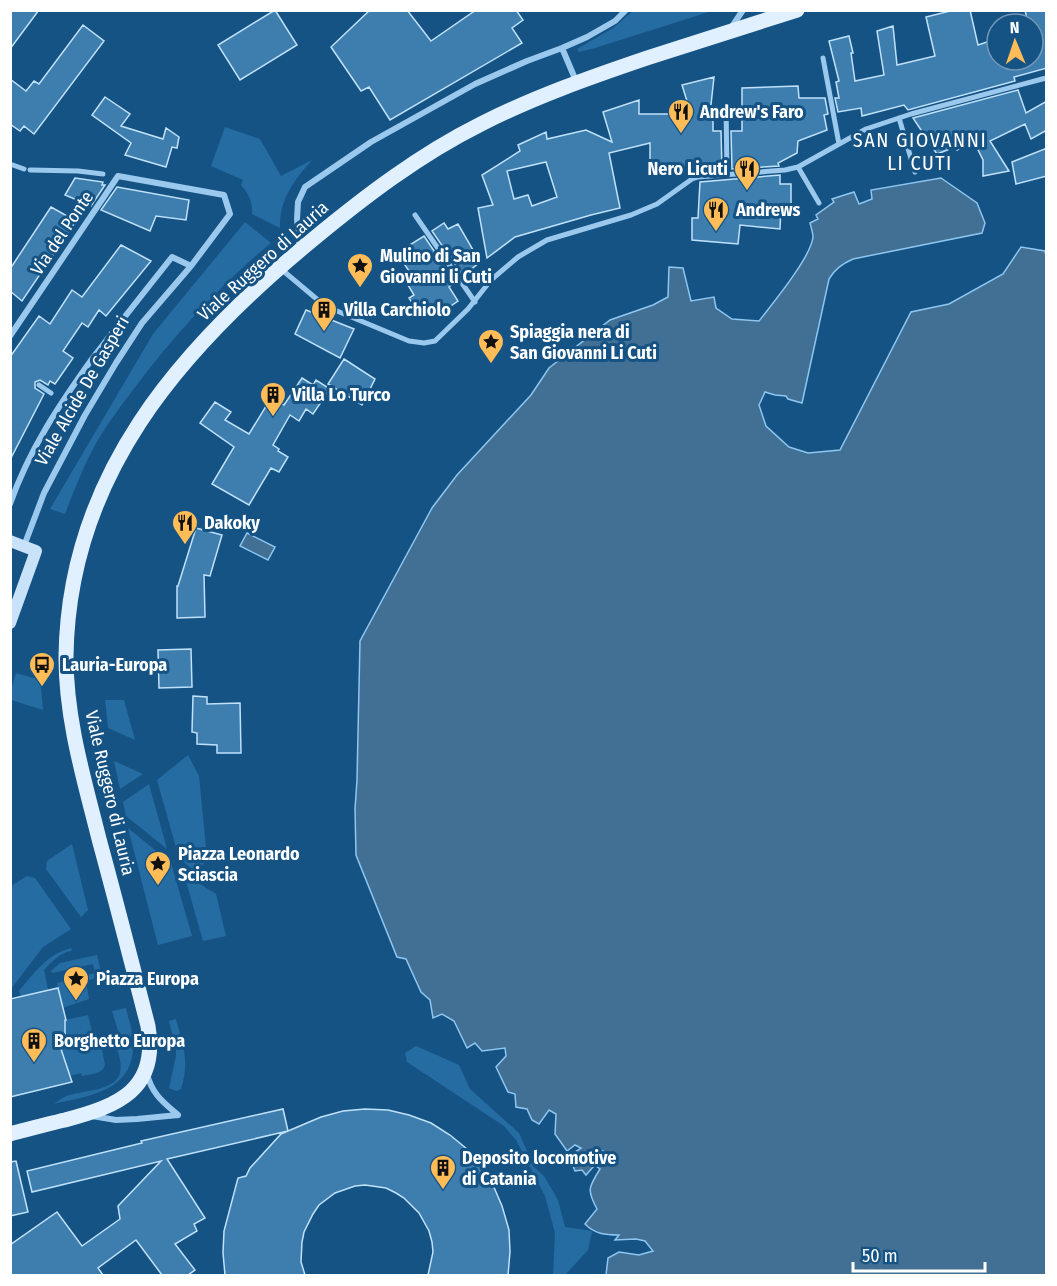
<svg xmlns="http://www.w3.org/2000/svg" width="1057" height="1286" viewBox="0 0 1057 1286" font-family="'Fira Sans Condensed',sans-serif">
  <rect width="100%" height="100%" fill="#165385"/>
  <!-- green -->
  <path fill="#256ca3" d="M 634,10 L 712,10 L 712,11 L 595,48 L 579,52 L 577,49 L 613,28 Z
    M 225,127 L 260,139 L 281,176 L 312,160 C 294,180 279,200 280,228 L 252,214 C 253,203 249,194 241,185 L 243,180 L 211,166 Z
    M 245,222 L 271,243 C 220,285 176,333 136,386 C 123,403 110,420 99,438 C 85,462 75,488 65,514 L 50,509 L 153,334 Z
    M 16,673 L 33,678 L 40,678 L 43,710 L 11,700 L 11,690 Z
    M 105,700 L 124,700 L 135,740 L 108,728 Z
    M 188,755 L 199,776 L 207,858 L 197,873 L 179,858 L 157,780 Z
    M 114,761 L 143,774 L 120,789 Z
    M 149,784 L 167,849 L 126,816 L 123,802 Z
    M 128,828 L 171,863 L 192,936 L 158,945 Z
    M 72,844 L 88,910 L 81,917 L 46,869 L 47,861 Z
    M 184,874 L 216,894 L 226,936 L 203,941 Z
    M 27,876 L 35,878 L 71,929 L 43,947 L 11,989 L 11,886 Z
    M 72,948 L 71,951 C 60,953 51,962 44,970 L 48,990 L 21,997 L 19,991 C 34,973 48,953 72,948 Z
    M 97,955 L 102,976 L 86,981 L 89,999 L 53,1011 L 22,1001 L 59,992 L 57,983 L 95,973 L 93,964 L 52,973 L 51,971 L 60,963 Z
    M 126,1008 C 128,1018 133,1030 133,1040 C 136,1091 92,1095 54,1104 C 59,1101 64,1096 70,1095 C 85,1090 115,1091 120,1073 C 123,1062 116,1047 113,1036 L 119,1034 L 112,1011 Z
    M 88,1015 L 94,1040 L 100,1039 L 105,1065 C 103,1074 91,1074 82,1076 L 81,1073 L 11,1091 L 65,1062 L 62,1053 L 25,1058 L 24,1056 L 65,1045 L 65,1020 Z
    M 176,1019 C 183,1046 190,1061 181,1089 L 176,1091 L 169,1088 L 176,1056 L 176,1049 L 169,1021 Z
    M 416,1046 L 459,1065 L 470,1089 L 519,1133 L 534,1167 L 544,1176 L 558,1200 L 565,1227 L 592,1231 L 588,1250 L 565,1275 L 553,1275 L 555,1233 L 545,1196 L 516,1140 L 504,1126 L 407,1062 L 405,1053 Z"/>
  <!-- water -->
  <path fill="#426f94" stroke="#8dc6f0" stroke-width="1.5" d="M 941,178 L 977,203 L 985,223 L 982,233 L 853,259 C 842,264 835,269 829,279 L 802,403 L 788,399 L 786,396 L 775,395 L 765,392 L 759,405 L 766,426 L 789,447 L 808,453 L 840,450 L 911,312 L 949,304 L 1003,274 L 1021,247 L 1045,251 L 1046,257 L 1046,1275 L 606,1275 L 608,1258 L 619,1252 L 639,1255 L 653,1251 L 645,1241 L 636,1239 L 615,1240 L 619,1235 C 605,1235 595,1234 585,1224 L 597,1209 C 587,1190 588,1188 600,1169 L 596,1166 L 608,1154 L 603,1151 L 597,1153 L 597,1157 L 591,1160 L 593,1167 L 586,1175 L 582,1170 L 575,1171 L 569,1156 L 581,1148 L 575,1145 L 567,1151 L 555,1134 L 556,1114 L 549,1110 L 539,1124 L 532,1120 L 527,1109 L 516,1107 L 515,1094 L 508,1092 L 496,1067 L 506,1056 L 505,1048 L 482,1051 L 475,1043 L 467,1048 L 454,1021 L 442,1014 L 433,1018 L 430,1000 L 421,992 L 406,959 L 397,957 L 356,855 L 355,809 L 357,780 L 360,641 L 432,508 L 457,475 L 531,395 L 549,368 L 610,320 L 653,305 L 668,297 L 669,267 L 683,268 L 691,301 L 714,297 L 716,308 L 732,319 L 759,321 C 773,303 811,257 813,237 C 813,233 811,227 810,223 L 818,219 L 816,215 L 834,202 L 832,199 L 854,192 L 859,204 L 872,199 L 871,190 Z
    M 247,533 L 275,547 L 268,560 L 240,546 Z"/>
  <!-- building -->
  <path fill="#3e7eaf" stroke="#c0e1fa" stroke-width="1.5" fill-rule="evenodd" d="M 10,10 L 39,10 L 10,49 Z
    M 275,10 L 297,45 L 240,80 L 218,45 Z
    M 370,10 L 407,10 L 431,41 L 476,10 L 516,10 L 523,20 L 512,28 L 522,43 L 390,120 L 369,87 L 361,91 L 331,47 Z
    M 954,10 L 970,10 L 978,45 L 987,42 L 991,56 L 997,54 L 997,60 L 1033,60 L 1033,24 L 1028,24 L 1025,10 L 1047,10 L 1047,68 L 1014,77 L 1015,81 L 908,110 L 904,105 L 862,116 L 861,108 L 838,112 L 835,98 L 839,98 L 836,82 L 839,81 L 829,41 L 849,36 L 853,53 L 851,53 L 855,81 L 884,75 L 877,31 L 893,26 L 897,65 L 935,56 L 926,17 Z
    M 83,25 L 104,41 L 34,134 L 24,126 L 20,131 L 10,124 L 10,79 L 26,91 L 34,81 L 39,84 Z
    M 714,77 L 710,114 L 713,114 L 713,131 L 721,131 L 722,170 L 700,172 L 700,169 L 650,169 L 650,143 L 609,153 L 620,208 L 591,215 L 515,237 L 487,258 L 478,208 L 493,205 L 482,175 L 520,151 L 518,145 L 546,132 L 547,139 L 586,130 L 612,142 L 603,112 L 639,100 L 639,114 L 691,114 L 682,85 ZM 546,162 L 557,197 L 532,206 L 528,195 L 514,199 L 507,171 Z
    M 798,86 L 799,98 L 825,98 L 828,114 L 824,115 L 827,130 L 798,141 L 797,153 L 778,163 L 779,166 L 732,169 L 731,131 L 742,131 L 742,88 Z
    M 1018,90 L 1026,113 L 1047,101 L 1047,130 L 1031,139 L 1025,124 L 990,141 L 1009,171 L 983,176 L 983,160 L 974,142 L 957,150 L 955,147 L 937,154 L 913,118 Z
    M 105,97 L 130,114 L 121,126 L 163,139 L 166,128 L 179,137 L 177,148 L 172,147 L 166,167 L 125,155 L 131,143 L 92,115 Z
    M 1047,148 L 1047,176 L 1016,184 L 1012,162 Z
    M 780,175 L 780,184 L 791,184 L 791,207 L 781,207 L 780,229 L 740,225 L 738,244 L 692,240 L 692,218 L 698,218 L 700,182 Z
    M 75,178 L 103,182 L 102,185 L 105,185 L 91,206 L 65,195 Z
    M 117,187 L 189,200 L 186,220 L 156,216 L 150,231 L 101,210 Z
    M 51,207 L 76,221 L 22,301 L 10,291 L 10,269 Z
    M 444,223 L 448,229 L 458,224 L 480,262 L 463,276 L 432,231 Z
    M 424,236 L 455,282 L 449,287 L 458,301 L 439,314 L 434,306 L 420,315 L 409,298 L 414,295 L 402,275 L 409,271 L 397,253 Z
    M 121,245 L 151,261 L 106,316 L 99,310 L 88,327 L 82,323 L 63,351 L 73,358 L 55,384 L 50,381 L 48,385 L 40,380 L 35,382 L 35,388 L 44,394 L 10,460 L 10,357 L 39,316 L 50,324 L 72,290 L 82,297 Z
    M 306,310 L 354,329 L 340,358 L 295,334 Z
    M 344,359 L 375,379 L 362,405 L 328,384 Z
    M 302,378 L 313,385 L 316,380 L 330,389 L 313,414 L 306,409 L 299,421 L 290,415 L 273,445 L 279,449 L 278,451 L 288,457 L 279,472 L 271,468 L 249,505 L 212,484 L 234,447 L 200,423 L 215,402 L 231,412 L 225,420 L 249,434 L 271,398 L 284,405 Z
    M 196,528 L 222,535 L 210,576 L 204,575 L 205,617 L 177,618 L 177,586 L 178,586 Z
    M 191,649 L 192,687 L 159,688 L 158,650 Z
    M 193,696 L 207,697 L 207,704 L 240,703 L 241,753 L 217,753 L 217,745 L 197,744 L 197,733 L 192,732 Z
    M 58,988 L 66,1020 L 65,1020 L 65,1045 L 60,1046 L 72,1082 L 10,1097 L 10,999 Z
    M 283,1109 L 288,1131 L 167,1159 L 205,1218 L 194,1224 L 197,1231 L 175,1244 L 195,1270 L 188,1275 L 162,1275 L 136,1240 L 98,1268 L 103,1275 L 10,1275 L 10,1245 L 57,1212 L 82,1246 L 120,1219 L 118,1206 L 161,1161 L 32,1192 L 27,1171 L 142,1143 L 141,1141 Z
    M 365,1109 L 388,1110 L 409,1115 L 431,1123 L 450,1135 L 467,1149 L 482,1167 L 493,1185 L 502,1206 L 509,1230 L 510,1252 L 508,1275 L 428,1275 L 433,1252 L 432,1242 L 429,1231 L 419,1213 L 404,1198 L 396,1193 L 386,1188 L 365,1185 L 355,1186 L 335,1193 L 319,1205 L 313,1214 L 304,1232 L 302,1242 L 301,1262 L 305,1275 L 225,1275 L 223,1253 L 224,1231 L 238,1178 L 246,1176 L 250,1168 L 281,1134 L 321,1117 L 343,1111 Z
    M 16,1161 L 28,1212 L 10,1216 L 10,1162 Z"/>
  <g fill="none" stroke-linecap="round" stroke-linejoin="round">
    <!-- pedestrian -->
    <path stroke="#9bc9ed" stroke-width="5" d="M 823,58 L 839,144
      M 726,105 L 727,175
      M 899,118 L 915,172
      M 10,164 L 24,169
      M 798,167 L 819,203
      M 30,170 L 78,171 L 103,174
      M 415,215 L 475,302
      M 281,269 L 325,306 L 409,341 L 424,343 L 435,341 L 468,309 L 491,280 L 518,257 L 547,240 L 631,215 L 657,204 L 692,179 L 698,177 L 785,170 L 798,167 L 866,129 L 911,114 L 1046,78
      M 39,385 L 51,393"/>
    <!-- minor -->
    <path stroke="#9bc9ed" stroke-width="6" d="M 731,28 L 743,10
      M 562,48 L 576,81
      M 300,249 L 297,219 L 298,202 L 305,187 L 371,142 L 475,84 L 527,61 L 562,48 L 587,37 L 615,21 L 626,10
      M 10,336 L 118,176 L 224,195 L 230,214 L 191,266 L 142,323 L 116,363 L 85,415 L 44,493 L 24,546
      M 10,504 C 29,450 59,405 92,359 C 118,325 145,291 172,257 L 191,266
      M 147,1074 C 152,1094 163,1102 178,1115
      M 92,1116 L 116,1120 L 137,1119 L 178,1115"/>
    <!-- secondary -->
    <path stroke="#c8e3f9" stroke-width="12" d="M 10,541 L 36,551 L 10,623"/>
    <!-- primary -->
    <path stroke="#e1f0ff" stroke-width="15" d="M 10,1134 C 29,1129 47,1124 65,1120 C 118,1106 159,1090 148,1026 C 132,964 116,901 99,839 C 84,779 66,720 66,657 C 68,477 179,350 311,241 C 364,197 419,155 481,124 C 534,97 591,77 647,58 C 697,42 747,26 797,10"/>
  </g>
  <!-- icons -->
  <defs>
    <symbol id="restaurant-pin" viewBox="-11 -11 22 30"><path d="M0 17L-7.5 6A9.5 9.5 0 1 1 7.5 6Z" fill="#ffbc57" stroke="#165385"/><path d="M-5-6h1v4h1v-4h1v4h1v-4h1v5L-1.5 .5V6h-2V.5L-5-1ZM5-6V6H3V1.5H1.5Q1.5-4 5-6Z" fill="#111"/></symbol>
    <symbol id="sight-pin" viewBox="-11 -11 22 30"><path d="M0 17L-7.5 6A9.5 9.5 0 1 1 7.5 6Z" fill="#ffbc57" stroke="#165385"/><path d="M0-6L1.8-2.2L6-1.7L2.9 1.2L3.7 5.4L0 3.3L-3.7 5.4L-2.9 1.2L-6-1.7L-1.8-2.2Z" fill="#111"/></symbol>
    <symbol id="building-pin" viewBox="-11 -11 22 30"><path d="M0 17L-7.5 6A9.5 9.5 0 1 1 7.5 6Z" fill="#ffbc57" stroke="#165385"/><path d="M-4-6H4V6H1V3H-1V6H-4ZM-2.5-4.3h1.7v1.8h-1.7ZM.8-4.3h1.7v1.8H.8ZM-2.5-1h1.7V.8h-1.7ZM.8-1h1.7V.8H.8Z" fill="#111"/></symbol>
    <symbol id="bus-pin" viewBox="-11 -11 22 30"><path d="M0 17L-7.5 6A9.5 9.5 0 1 1 7.5 6Z" fill="#ffbc57" stroke="#165385"/><path d="M-5-6H5V4H4V6H2V4H-2V6H-4V4H-5ZM-3.5-4V0h7V-4ZM-3.5 1.2v1.5H-2V1.2ZM2 1.2v1.5H3.5V1.2Z" fill="#111"/></symbol>
  </defs>
  <g fill-rule="evenodd">
    <use href="#restaurant-pin" x="666" y="97" width="30" height="40"/>
    <use href="#restaurant-pin" x="732" y="154" width="30" height="40"/>
    <use href="#restaurant-pin" x="701" y="195" width="30" height="40"/>
    <use href="#sight-pin" x="345" y="251" width="30" height="40"/>
    <use href="#building-pin" x="309" y="295" width="30" height="40"/>
    <use href="#sight-pin" x="476" y="327" width="30" height="40"/>
    <use href="#building-pin" x="258" y="380" width="30" height="40"/>
    <use href="#restaurant-pin" x="170" y="508" width="30" height="40"/>
    <use href="#bus-pin" x="27" y="650" width="30" height="40"/>
    <use href="#sight-pin" x="143" y="849" width="30" height="40"/>
    <use href="#sight-pin" x="61" y="964" width="30" height="40"/>
    <use href="#building-pin" x="19" y="1026" width="30" height="40"/>
    <use href="#building-pin" x="428" y="1153" width="30" height="40"/>
  </g>
  <g text-anchor="middle" stroke-width="6" stroke-linejoin="round" paint-order="stroke">
    <!-- poi labels -->
    <g font-size="18" font-weight="bold" fill="#fff" stroke="#165385" text-anchor="start">
      <text x="700" y="118">Andrew's Faro</text>
      <text x="728" y="175" text-anchor="end">Nero Licuti</text>
      <text x="736" y="216">Andrews</text>
      <text x="380" y="262">Mulino di San<tspan x="380" dy="21">Giovanni li Cuti</tspan></text>
      <text x="344" y="316">Villa Carchiolo</text>
      <text x="510" y="338">Spiaggia nera di<tspan x="510" dy="21">San Giovanni Li Cuti</tspan></text>
      <text x="292" y="401">Villa Lo Turco</text>
      <text x="204" y="529">Dakoky</text>
      <text x="62" y="671">Lauria-Europa</text>
      <text x="178" y="860">Piazza Leonardo<tspan x="178" dy="21">Sciascia</tspan></text>
      <text x="96" y="985">Piazza Europa</text>
      <text x="54" y="1047">Borghetto Europa</text>
      <text x="462" y="1164">Deposito locomotive<tspan x="462" dy="21">di Catania</tspan></text>
    </g>
    <!-- street labels -->
    <g font-size="18" fill="#fff" stroke="#165385">
      <text transform="translate(62 233) rotate(-56)" y="6">Via del Ponte</text>
      <text transform="translate(263 261) rotate(-42)" y="6">Viale Ruggero di Lauria</text>
      <text transform="translate(82 391) rotate(-60)" y="6">Viale Alcide De Gasperi</text>
      <text transform="translate(110 793) rotate(77)" y="6">Viale Ruggero di Lauria</text>
    </g>
    <!-- neighbourhood labels -->
    <g font-size="20" letter-spacing="1.5" fill="#fff" stroke="#165385">
      <text x="920" y="147">SAN GIOVANNI<tspan x="920" dy="23">LI CUTI</tspan></text>
    </g>
  </g>
  <!-- border -->
  <rect width="1057" height="1286" fill="none" stroke="#ffffff" stroke-width="24"/>
  <!-- north arrow -->
  <g transform="translate(1015 42) rotate(358)"><circle r="28" fill="#165385" stroke="#7398b6" stroke-width="1.5"/>
  <path d="M0-4.5L10 22L0 15L-10 22Z" fill="#ffbc57"/>
  <text y="-9" font-size="16" font-weight="bold" text-anchor="middle" fill="#ffffff">N</text>
  </g>
  <!-- scale -->
  <path d="M853 1262v9h132v-9" fill="none" stroke="#ffffff" stroke-width="3"/>
  <text x="862" y="1262" font-size="18" fill="#ffffff" stroke="#165385" stroke-width="4.5" paint-order="stroke">50 m</text>
</svg>
